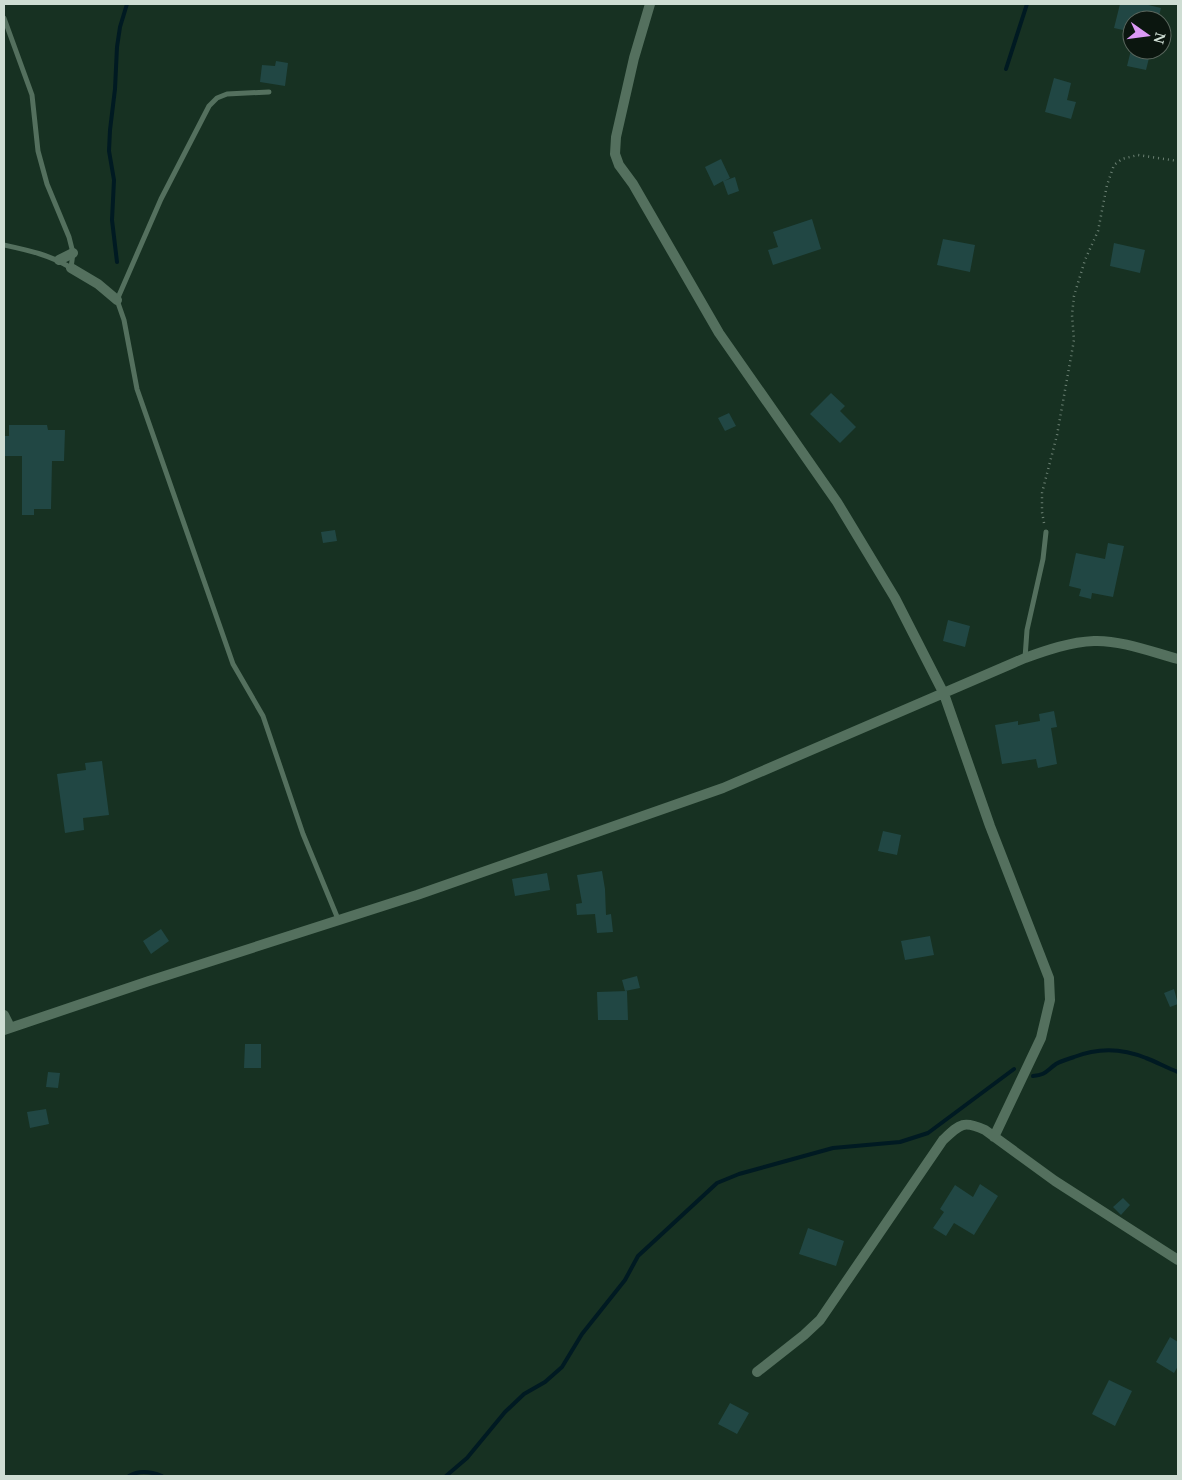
<svg xmlns="http://www.w3.org/2000/svg" width="1182" height="1480" viewBox="0 0 1182 1480" font-family="'Noto Serif',serif">
  <rect width="100%" height="100%" fill="#173122"/>
  <g fill="none" stroke-linecap="round" stroke-linejoin="round">
    <!-- stream -->
    <path stroke="#001a22" stroke-width="4" d="M 1006,69 L 1027,4
      M 117,262 L 112,220 L 114,180 L 109,151 L 110,130 L 115,89 L 117,47 L 120,27 L 127,4
      M 1033,1076 C 1046,1075 1046,1071 1056,1064 C 1061,1061 1068,1059 1074,1057 C 1099,1047 1122,1048 1146,1058 C 1157,1062 1167,1068 1178,1072
      M 129,1476 C 139,1470 152,1472 162,1476
      M 446,1476 L 467,1458 L 505,1412 L 524,1394 L 545,1382 L 562,1367 L 582,1334 L 625,1280 L 638,1256 L 717,1183 L 739,1174 L 833,1148 L 900,1142 L 928,1133 L 1014,1069"/>
  </g>
  <!-- building -->
  <path fill="#214744" d="M 1120,4 L 1144,4 L 1161,8 L 1158,20 L 1132,20 L 1132,32 L 1114,28 Z
    M 1131,50 L 1151,50 L 1146,70 L 1127,66 Z
    M 276,61 L 288,63 L 285,86 L 260,82 L 262,65 L 275,66 Z
    M 1054,78 L 1071,83 L 1067,100 L 1076,102 L 1071,119 L 1045,112 Z
    M 721,159 L 730,178 L 724,181 L 735,177 L 739,191 L 728,195 L 723,181 L 714,186 L 705,167 Z
    M 812,219 L 821,249 L 773,265 L 768,250 L 778,247 L 773,232 Z
    M 943,239 L 975,245 L 970,272 L 937,265 Z
    M 1114,243 L 1145,250 L 1140,273 L 1110,266 Z
    M 831,393 L 845,406 L 840,411 L 856,427 L 840,443 L 810,414 Z
    M 729,413 L 736,426 L 725,431 L 718,418 Z
    M 9,425 L 47,425 L 48,430 L 65,430 L 64,461 L 52,461 L 51,509 L 34,509 L 34,515 L 22,515 L 22,456 L 4,456 L 4,436 L 9,436 Z
    M 335,530 L 337,541 L 323,543 L 321,532 Z
    M 1108,543 L 1124,546 L 1113,597 L 1092,593 L 1091,599 L 1079,596 L 1081,589 L 1069,586 L 1076,553 L 1105,559 Z
    M 948,620 L 970,626 L 965,647 L 943,641 Z
    M 1054,711 L 1057,727 L 1051,728 L 1057,764 L 1038,768 L 1036,759 L 1002,764 L 995,725 L 1018,721 L 1018,725 L 1040,721 L 1039,714 Z
    M 102,761 L 109,815 L 83,818 L 84,830 L 65,833 L 57,774 L 86,770 L 85,763 Z
    M 883,831 L 901,835 L 897,855 L 878,851 Z
    M 602,871 L 605,889 L 606,915 L 611,914 L 613,932 L 597,933 L 595,914 L 577,915 L 576,904 L 582,903 L 577,875 Z
    M 547,873 L 550,890 L 515,896 L 512,879 Z
    M 161,929 L 169,941 L 151,954 L 143,941 Z
    M 930,936 L 934,955 L 905,960 L 901,941 Z
    M 637,976 L 640,988 L 625,991 L 622,980 Z
    M 1174,989 L 1178,1004 L 1170,1007 L 1164,993 Z
    M 627,991 L 628,1020 L 598,1020 L 597,992 Z
    M 245,1044 L 261,1044 L 261,1068 L 244,1068 Z
    M 48,1072 L 60,1073 L 58,1088 L 46,1087 Z
    M 46,1109 L 49,1124 L 30,1128 L 27,1112 Z
    M 980,1184 L 998,1196 L 974,1235 L 954,1223 L 946,1236 L 933,1228 L 944,1212 L 940,1209 L 955,1185 L 973,1197 Z
    M 1123,1198 L 1130,1205 L 1121,1215 L 1113,1207 Z
    M 808,1228 L 844,1241 L 836,1266 L 799,1254 Z
    M 1170,1337 L 1178,1342 L 1178,1366 L 1174,1373 L 1156,1362 Z
    M 1109,1380 L 1132,1391 L 1115,1426 L 1092,1414 Z
    M 730,1403 L 749,1413 L 737,1434 L 718,1424 Z"/>
  <g fill="none" stroke-linecap="round" stroke-linejoin="round">
    <!-- path -->
    <path stroke="#6b8073" stroke-width="2.5" stroke-dasharray="1 4" stroke-linecap="butt" d="M 1044,523 L 1042,512 L 1042,493 L 1057,435 L 1074,340 L 1072,315 L 1074,296 L 1085,260 L 1098,231 L 1107,185 L 1114,165 L 1122,159 L 1138,155 L 1178,161"/>
    <!-- lane -->
    <path stroke="#54705e" stroke-width="5" d="M 4,18 L 32,95 L 38,151 L 47,184 L 69,237 L 73,253 L 71,268 C 51,255 27,250 4,245
      M 269,92 L 227,94 L 217,98 L 209,106 L 161,199 L 117,300 L 124,320 L 137,389 L 233,664 L 263,716 L 303,834 L 338,919
      M 1025,658 L 1027,630 L 1043,559 L 1046,532"/>
    <!-- street -->
    <path stroke="#54705e" stroke-width="10" d="M 650,4 L 634,58 L 616,137 L 615,154 L 619,165 L 633,184 L 719,333 L 837,502 L 895,598 L 944,694 L 990,826 L 1049,978 L 1050,1000 L 1041,1038 L 994,1137
      M 59,260 L 73,253
      M 71,268 L 98,284 L 117,300
      M 4,1015 L 10,1027
      M 4,1030 L 149,981 L 417,895 L 723,788 L 1025,658 C 1047,650 1070,642 1094,641 C 1121,640 1152,652 1178,659
      M 757,1372 L 804,1335 L 820,1320 L 943,1140 C 960,1124 963,1120 985,1130 L 1055,1181 L 1178,1260"/>
  </g>
  <!-- border -->
  <rect width="1182" height="1480" fill="none" stroke="#ceddd3" stroke-width="10"/>
  <!-- north arrow -->
  <g transform="translate(1147 35) rotate(104)"><circle r="24" fill="#0b160f" stroke="#59665d"/>
  <path d="M0-4L9 19L0 12L-9 19Z" fill="#db99f5"/>
  <text y="-8" font-size="14" font-weight="bold" text-anchor="middle" fill="#ceddd3">N</text>
  </g>
</svg>
